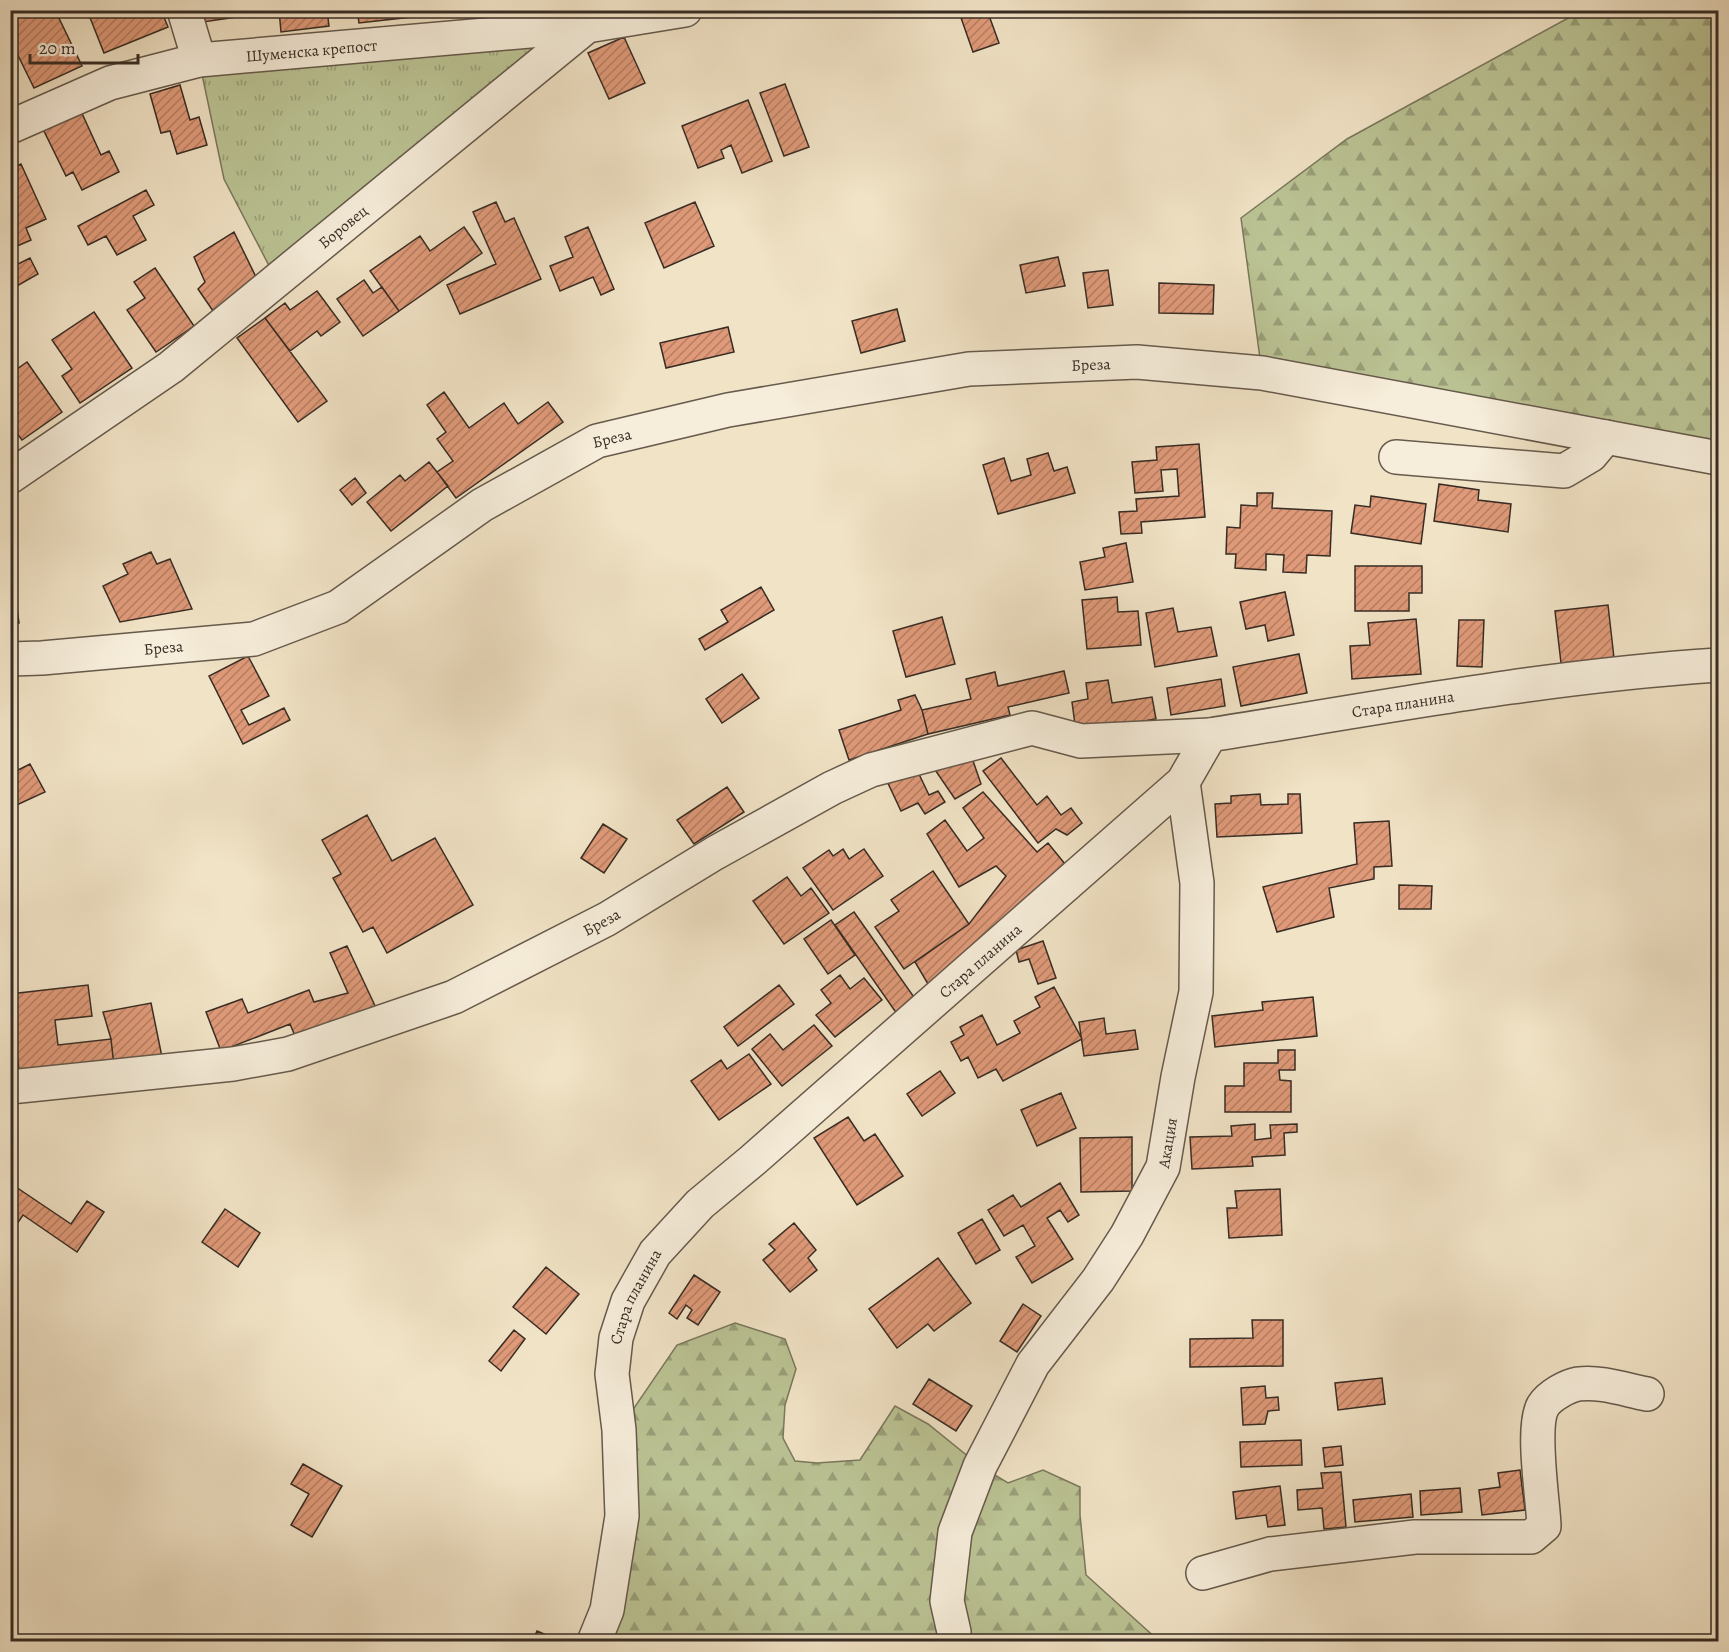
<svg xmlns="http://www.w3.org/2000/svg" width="1729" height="1652" viewBox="0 0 1729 1652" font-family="Alegreya,serif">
  <defs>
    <pattern id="grass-tufts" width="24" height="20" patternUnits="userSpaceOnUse" patternTransform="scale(1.5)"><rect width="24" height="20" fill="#bbc394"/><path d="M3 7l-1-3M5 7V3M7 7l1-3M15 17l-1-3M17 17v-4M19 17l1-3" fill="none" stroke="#999f79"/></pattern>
    <pattern id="forest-firs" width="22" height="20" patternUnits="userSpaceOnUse" patternTransform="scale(1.5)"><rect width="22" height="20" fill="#bbc394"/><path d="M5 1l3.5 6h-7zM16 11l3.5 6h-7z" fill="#999f79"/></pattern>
    <pattern id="building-hatch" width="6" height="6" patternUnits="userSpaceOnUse" patternTransform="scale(1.5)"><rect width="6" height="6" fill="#e09a79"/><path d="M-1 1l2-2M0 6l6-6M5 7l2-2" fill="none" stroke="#b67e63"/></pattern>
  </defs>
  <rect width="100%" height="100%" fill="#f1e3c6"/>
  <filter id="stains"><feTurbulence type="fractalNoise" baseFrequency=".00333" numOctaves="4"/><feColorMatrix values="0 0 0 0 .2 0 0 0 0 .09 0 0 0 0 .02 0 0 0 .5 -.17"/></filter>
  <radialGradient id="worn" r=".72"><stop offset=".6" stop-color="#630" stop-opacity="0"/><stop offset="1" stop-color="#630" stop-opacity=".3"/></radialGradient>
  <!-- grass -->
  <path fill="url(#grass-tufts)" stroke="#79785c" stroke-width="1.5" d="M 587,26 L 277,281 L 224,179 L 199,60 Z"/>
  <!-- forest -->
  <path fill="url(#forest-firs)" stroke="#79785c" stroke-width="1.5" d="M 1581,11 L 1718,11 L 1718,458 L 1262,373 L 1241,218 L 1347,139 Z
    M 735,1323 L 785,1339 L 796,1369 L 785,1405 L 783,1438 L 795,1461 L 817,1463 L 860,1460 L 895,1406 L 928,1424 L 980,1466 L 1008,1483 L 1043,1470 L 1080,1487 L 1080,1515 L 1086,1575 L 1159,1641 L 594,1642 L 619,1430 L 677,1345 Z"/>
  <!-- building -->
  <path fill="url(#building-hatch)" stroke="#372c24" stroke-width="1.5" d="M 29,10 L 55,10 L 82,66 L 34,88 L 10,39 L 10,19 Z
    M 87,10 L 161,10 L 168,27 L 104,53 Z
    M 201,10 L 249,10 L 250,15 L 203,22 Z
    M 279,10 L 327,10 L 329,26 L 281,32 Z
    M 357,10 L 411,10 L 412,17 L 359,23 Z
    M 447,10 L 474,10 L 447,14 Z
    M 972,10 L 987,10 L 999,43 L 973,52 L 960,15 Z
    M 624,37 L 645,83 L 609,99 L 588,53 Z
    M 785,84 L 809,147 L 784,156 L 760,93 Z
    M 180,85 L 190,120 L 199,117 L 207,145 L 177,154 L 170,131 L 161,133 L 150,94 Z
    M 748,100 L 772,161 L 742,173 L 731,145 L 721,150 L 724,158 L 698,168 L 682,126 Z
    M 80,109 L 101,155 L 109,151 L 119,172 L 82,190 L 73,172 L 66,176 L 42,127 Z
    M 21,164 L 46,219 L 26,228 L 31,240 L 10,249 L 10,169 Z
    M 146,190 L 154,205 L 133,216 L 146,240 L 117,255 L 106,236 L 88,245 L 78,226 Z
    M 496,202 L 505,222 L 514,218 L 541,279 L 460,314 L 447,285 L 496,264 L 473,212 Z
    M 695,202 L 714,246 L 664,268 L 645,223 Z
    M 464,227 L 482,253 L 399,311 L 370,271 L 420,236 L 430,251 Z
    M 588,227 L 614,289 L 601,295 L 593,277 L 560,291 L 550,266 L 573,257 L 565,237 Z
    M 234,232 L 257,279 L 213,311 L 198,289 L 205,282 L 194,257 Z
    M 1058,257 L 1065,286 L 1026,293 L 1020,265 Z
    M 30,258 L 38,274 L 10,290 L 10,268 Z
    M 155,268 L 194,326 L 156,352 L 127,310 L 145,298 L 134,282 Z
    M 1108,270 L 1113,305 L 1088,308 L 1083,273 Z
    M 364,280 L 373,293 L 382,287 L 399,311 L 363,336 L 337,299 Z
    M 1159,283 L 1214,285 L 1213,314 L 1159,313 Z
    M 317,291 L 340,322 L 321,336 L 317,331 L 290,351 L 265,318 L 285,303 L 290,310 Z
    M 897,309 L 905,341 L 861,353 L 852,321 Z
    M 94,312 L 132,368 L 80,403 L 62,376 L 72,369 L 52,340 Z
    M 265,318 L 327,401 L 298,422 L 237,338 Z
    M 728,327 L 734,352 L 666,368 L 660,343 Z
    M 27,362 L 62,412 L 22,440 L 10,424 L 10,374 Z
    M 444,392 L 469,428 L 504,403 L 518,424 L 548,402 L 563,422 L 456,498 L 437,472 L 453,461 L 437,439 L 446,432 L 427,405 Z
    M 1199,444 L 1205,517 L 1141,522 L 1142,533 L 1121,534 L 1119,512 L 1137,511 L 1136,499 L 1179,496 L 1177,469 L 1161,470 L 1163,491 L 1135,493 L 1132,462 L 1157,460 L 1156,447 Z
    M 1048,453 L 1054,471 L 1067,467 L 1075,493 L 998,514 L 983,465 L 1004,458 L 1011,481 L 1031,475 L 1027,459 Z
    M 429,462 L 448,486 L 391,531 L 367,502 L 400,475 L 405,481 Z
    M 355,478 L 366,493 L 352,505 L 340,490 Z
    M 1439,484 L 1479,490 L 1478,500 L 1511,504 L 1508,532 L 1434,521 Z
    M 1257,493 L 1273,493 L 1272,508 L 1332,511 L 1330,556 L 1307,555 L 1306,573 L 1283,572 L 1284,555 L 1266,554 L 1266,570 L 1235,568 L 1236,554 L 1226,554 L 1227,527 L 1240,528 L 1241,505 L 1257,506 Z
    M 1371,496 L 1426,504 L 1421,544 L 1351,533 L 1355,505 L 1370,507 Z
    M 1126,543 L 1133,582 L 1085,590 L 1080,562 L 1105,557 L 1103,548 Z
    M 151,552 L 157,564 L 170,559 L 192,609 L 120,622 L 103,586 L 128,574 L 123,564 Z
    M 1355,566 L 1422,566 L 1422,593 L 1409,593 L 1409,611 L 1355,611 Z
    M 761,587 L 774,610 L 705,650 L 699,639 L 728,622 L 721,610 Z
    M 1285,592 L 1294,635 L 1268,641 L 1265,625 L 1246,629 L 1240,602 Z
    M 15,595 L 19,623 L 10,625 L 10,596 Z
    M 1117,597 L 1118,612 L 1138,611 L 1141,645 L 1087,649 L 1082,600 Z
    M 1608,605 L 1614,658 L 1561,663 L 1555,611 Z
    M 1173,608 L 1178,632 L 1211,627 L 1217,656 L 1155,667 L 1146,613 Z
    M 942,617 L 955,664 L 906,677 L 893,631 Z
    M 1416,619 L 1421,674 L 1352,679 L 1350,646 L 1370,645 L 1368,623 Z
    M 1459,620 L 1484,620 L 1482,667 L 1457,666 Z
    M 1299,654 L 1307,693 L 1241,706 L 1233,667 Z
    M 248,656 L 269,696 L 241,710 L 249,725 L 284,708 L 290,720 L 243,744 L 209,676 Z
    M 1064,671 L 1069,693 L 1008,707 L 1010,715 L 928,734 L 922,710 L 971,699 L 966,679 L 995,672 L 998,686 Z
    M 742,674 L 759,698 L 722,723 L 706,699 Z
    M 1221,679 L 1225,706 L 1171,715 L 1167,688 Z
    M 1108,680 L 1112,703 L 1152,697 L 1156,719 L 1076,732 L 1072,702 L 1088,699 L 1086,683 Z
    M 915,695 L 922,710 L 928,734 L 849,760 L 839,730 L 901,710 L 898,700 Z
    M 971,755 L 981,784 L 955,799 L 931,764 Z
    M 1001,758 L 1037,805 L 1047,796 L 1061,815 L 1071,808 L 1082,823 L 1067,835 L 1056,829 L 1038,843 L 983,771 Z
    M 30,764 L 45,792 L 10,808 L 10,774 Z
    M 918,772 L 929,795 L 938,791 L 945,802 L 925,814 L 918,803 L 901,811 L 886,779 Z
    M 727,787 L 744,812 L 694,844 L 677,820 Z
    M 983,792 L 1037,852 L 1048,843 L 1065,864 L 928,984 L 915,962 L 969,924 L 1006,876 L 996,866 L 959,887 L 927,834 L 945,820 L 967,851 L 984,838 L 963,808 Z
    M 1260,794 L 1261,805 L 1288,804 L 1288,794 L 1300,794 L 1302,833 L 1217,837 L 1215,804 L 1231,803 L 1231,796 Z
    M 367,815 L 392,861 L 435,838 L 473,905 L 387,953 L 373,927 L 363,932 L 333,878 L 341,874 L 322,840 Z
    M 1389,821 L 1392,866 L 1374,867 L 1374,879 L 1329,888 L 1334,917 L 1277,932 L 1263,887 L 1357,864 L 1354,823 Z
    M 603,824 L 627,839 L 604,873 L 581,858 Z
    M 843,849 L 849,859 L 864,849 L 883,876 L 833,910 L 803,868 L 829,850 L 833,856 Z
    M 933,871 L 969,924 L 904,969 L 875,927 L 899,911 L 891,900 Z
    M 787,877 L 801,896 L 811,888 L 829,913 L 784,944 L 753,901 Z
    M 1399,885 L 1432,886 L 1431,909 L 1399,909 Z
    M 854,912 L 916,1000 L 897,1014 L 835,925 Z
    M 831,920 L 855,955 L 828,974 L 804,939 Z
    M 1043,941 L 1056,978 L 1038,984 L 1029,959 L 1019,962 L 1016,950 Z
    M 347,946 L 377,1010 L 295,1036 L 290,1024 L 221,1051 L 206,1012 L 242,999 L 248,1013 L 309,990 L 314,1002 L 348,993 L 330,953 Z
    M 840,975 L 850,989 L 864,978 L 882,1000 L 835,1037 L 816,1015 L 831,1003 L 821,990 Z
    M 88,985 L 92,1016 L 55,1020 L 58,1045 L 111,1039 L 114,1066 L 19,1070 L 10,994 Z
    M 779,985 L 794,1004 L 738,1046 L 724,1027 Z
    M 1054,987 L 1082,1039 L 1003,1081 L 996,1069 L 978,1078 L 968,1057 L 961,1061 L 951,1042 L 964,1035 L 960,1027 L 982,1015 L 997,1045 L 1020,1033 L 1014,1021 L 1040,1007 L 1035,997 Z
    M 1313,997 L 1317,1036 L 1215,1047 L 1212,1016 L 1263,1010 L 1262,1002 Z
    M 151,1003 L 162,1057 L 114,1066 L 111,1039 L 103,1012 Z
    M 1104,1018 L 1106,1034 L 1135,1030 L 1138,1049 L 1084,1056 L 1079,1022 Z
    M 814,1025 L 832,1046 L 782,1086 L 752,1049 L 770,1034 L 783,1050 Z
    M 1278,1050 L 1295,1050 L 1295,1070 L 1279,1070 L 1280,1080 L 1291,1081 L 1291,1112 L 1225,1112 L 1225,1086 L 1244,1086 L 1244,1063 L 1278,1063 Z
    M 749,1054 L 771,1084 L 719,1120 L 691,1081 L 721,1060 L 727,1069 Z
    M 940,1071 L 955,1093 L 922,1116 L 907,1094 Z
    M 1061,1093 L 1076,1128 L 1037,1146 L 1021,1110 Z
    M 848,1117 L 864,1141 L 875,1134 L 903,1176 L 857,1205 L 814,1138 Z
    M 1255,1124 L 1255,1140 L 1271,1138 L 1270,1125 L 1297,1124 L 1297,1132 L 1284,1133 L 1285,1155 L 1252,1157 L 1253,1166 L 1192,1169 L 1190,1137 L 1232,1136 L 1231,1126 Z
    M 1132,1137 L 1132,1191 L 1081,1192 L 1080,1138 Z
    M 10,1183 L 71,1224 L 87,1201 L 104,1212 L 77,1252 L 23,1215 L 10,1234 Z
    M 1060,1183 L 1079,1215 L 1068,1222 L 1060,1210 L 1047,1218 L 1073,1259 L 1032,1283 L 1016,1257 L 1035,1246 L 1023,1225 L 1004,1236 L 988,1210 L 1013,1195 L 1021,1207 Z
    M 1280,1189 L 1282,1235 L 1229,1238 L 1227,1208 L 1237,1208 L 1235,1191 Z
    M 225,1209 L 260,1233 L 238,1267 L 202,1242 Z
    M 982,1219 L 1000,1250 L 976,1264 L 958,1233 Z
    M 794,1223 L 816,1250 L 808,1258 L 817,1270 L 790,1292 L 763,1260 L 775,1250 L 769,1244 Z
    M 938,1258 L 971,1303 L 934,1331 L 928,1324 L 897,1348 L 869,1309 Z
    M 546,1267 L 579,1294 L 546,1334 L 513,1307 Z
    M 694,1275 L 720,1292 L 698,1325 L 687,1318 L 692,1310 L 686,1305 L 677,1319 L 669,1313 Z
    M 1023,1304 L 1041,1316 L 1017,1352 L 1000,1341 Z
    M 1252,1320 L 1283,1320 L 1283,1366 L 1190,1367 L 1190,1339 L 1253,1338 Z
    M 514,1330 L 525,1339 L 501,1371 L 489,1361 Z
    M 1382,1378 L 1385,1404 L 1338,1410 L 1335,1383 Z
    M 929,1379 L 972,1406 L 956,1431 L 913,1404 Z
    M 1265,1386 L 1266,1398 L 1278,1397 L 1279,1410 L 1268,1411 L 1265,1424 L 1243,1425 L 1241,1388 Z
    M 1301,1440 L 1302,1465 L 1241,1467 L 1240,1442 Z
    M 1341,1446 L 1343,1465 L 1325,1467 L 1323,1448 Z
    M 303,1464 L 342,1486 L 312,1537 L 291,1525 L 309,1494 L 291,1484 Z
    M 1520,1470 L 1525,1510 L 1482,1515 L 1479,1490 L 1500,1487 L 1498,1473 Z
    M 1341,1472 L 1346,1527 L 1324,1529 L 1322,1508 L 1298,1510 L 1297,1490 L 1323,1488 L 1321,1473 Z
    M 1280,1486 L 1285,1525 L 1268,1527 L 1266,1515 L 1236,1519 L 1233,1492 Z
    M 1460,1488 L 1462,1512 L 1421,1515 L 1420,1491 Z
    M 1411,1494 L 1413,1517 L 1355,1522 L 1353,1500 Z
    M 537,1631 L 563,1642 L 532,1642 Z"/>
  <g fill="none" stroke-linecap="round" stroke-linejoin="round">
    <defs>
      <g id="minor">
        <path d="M 184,10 L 199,60"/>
        <path id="s1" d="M 10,127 L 110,83 L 199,60 L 587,26"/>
        <path d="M 1396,457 L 1564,471 L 1591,455 L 1606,437"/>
        <path id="s2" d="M 10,477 L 171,367 L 587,26 L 685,10"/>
        <path id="s3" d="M 10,659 L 42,658 L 254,639 L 338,607 L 482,505 L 597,441 L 728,410 L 969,369 L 1137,362 L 1262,373 L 1718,458"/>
        <path id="s4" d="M 10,1087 L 233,1064 L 288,1054 L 454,997 L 607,919 L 715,853 L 832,788 L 871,770 L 1032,728 L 1081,741 L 1210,735"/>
        <path d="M 1203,1573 L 1270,1554 L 1415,1537 L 1531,1537 L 1544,1526 C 1543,1499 1531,1427 1543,1406 C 1549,1396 1567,1386 1578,1384 C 1601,1381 1626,1390 1647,1394"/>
        <path id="s5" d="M 594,1642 L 607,1610 L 622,1516 L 619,1430 L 612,1374 L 616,1338 L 628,1301 L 655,1253 L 700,1204 L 753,1160 L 1183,782 L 1210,735 C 1378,708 1548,676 1718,665"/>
        <path id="s6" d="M 953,1642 L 954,1632 L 947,1601 L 955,1532 L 980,1466 L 1033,1364 L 1098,1280 L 1127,1235 L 1163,1167 L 1178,1077 L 1196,992 L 1197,883 L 1183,782"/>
      </g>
    </defs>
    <!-- minor casing -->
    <use href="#minor" stroke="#665a4c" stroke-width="36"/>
    <!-- minor -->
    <use href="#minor" stroke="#f6edda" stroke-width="33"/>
  </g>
  <g text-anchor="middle" stroke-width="4.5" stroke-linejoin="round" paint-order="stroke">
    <!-- street labels -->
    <g font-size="16" fill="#372c24" stroke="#f6edda">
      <text dy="6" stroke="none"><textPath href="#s1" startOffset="314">Шуменска крепост</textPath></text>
      <text dy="6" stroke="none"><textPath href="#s2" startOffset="417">Боровец</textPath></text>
      <text dy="6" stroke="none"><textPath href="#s3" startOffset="1144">Бреза</textPath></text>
      <text dy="6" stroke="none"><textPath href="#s3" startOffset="658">Бреза</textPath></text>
      <text dy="6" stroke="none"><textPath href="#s3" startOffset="154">Бреза</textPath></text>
      <text dy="6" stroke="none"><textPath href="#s5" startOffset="1360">Стара планина</textPath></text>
      <text dy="6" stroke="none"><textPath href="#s4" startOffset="621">Бреза</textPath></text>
      <text dy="6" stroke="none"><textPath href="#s5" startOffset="840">Стара планина</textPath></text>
      <text dy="6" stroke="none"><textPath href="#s6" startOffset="558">Акация</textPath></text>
      <text dy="6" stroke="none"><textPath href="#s5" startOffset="354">Стара планина</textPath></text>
    </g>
  </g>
  <!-- margin -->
  <rect width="1729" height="1652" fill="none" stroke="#f1e3c6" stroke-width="36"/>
  <rect x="12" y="12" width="1705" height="1628" fill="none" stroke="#372c24" stroke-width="3"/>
  <rect x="18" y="18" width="1693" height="1616" fill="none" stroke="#372c24" stroke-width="1.5"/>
  <!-- scale -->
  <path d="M30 54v9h108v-9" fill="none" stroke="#372c24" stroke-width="3"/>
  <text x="39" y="54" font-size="18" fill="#372c24" stroke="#f6edda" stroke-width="4.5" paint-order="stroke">20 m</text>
  <rect width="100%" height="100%" filter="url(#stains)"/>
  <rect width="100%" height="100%" fill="url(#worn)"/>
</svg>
